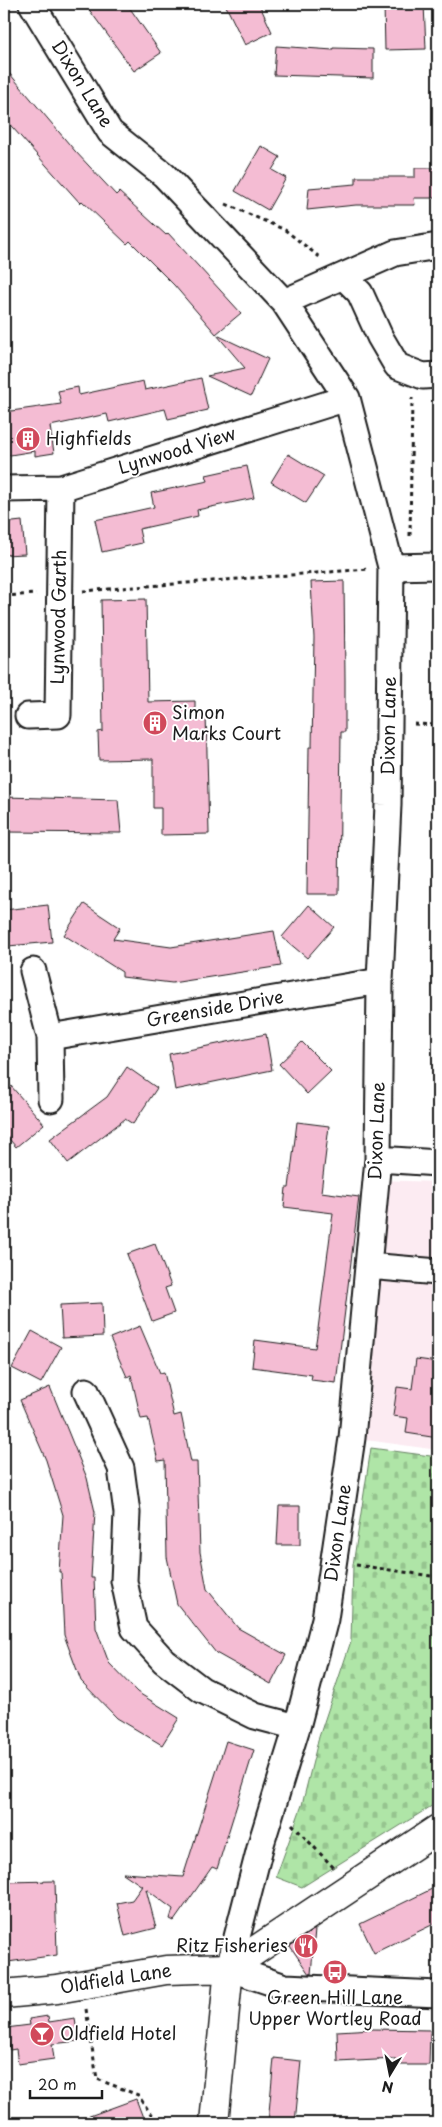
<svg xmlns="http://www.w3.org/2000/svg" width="442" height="2127" viewBox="0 0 442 2127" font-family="'Playpen Sans',sans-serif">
  <defs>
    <pattern id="cemetery-stones" width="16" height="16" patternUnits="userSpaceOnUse" patternTransform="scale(1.25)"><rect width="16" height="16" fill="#afe5a7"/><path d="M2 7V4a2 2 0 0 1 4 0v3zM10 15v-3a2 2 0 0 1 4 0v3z" fill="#96c48f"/></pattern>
  </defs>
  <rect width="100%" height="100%" fill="#fff"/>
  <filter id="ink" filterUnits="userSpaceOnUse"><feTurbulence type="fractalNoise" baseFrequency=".02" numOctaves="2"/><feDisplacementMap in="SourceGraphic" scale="10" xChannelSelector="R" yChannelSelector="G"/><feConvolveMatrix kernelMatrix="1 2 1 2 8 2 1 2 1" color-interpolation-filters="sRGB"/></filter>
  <g filter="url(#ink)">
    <!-- built -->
    <path fill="#fcebf2" d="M 377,1180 L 438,1182 L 438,1450 L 352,1438 Z"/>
    <!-- cemetery -->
    <path fill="url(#cemetery-stones)" stroke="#668062" d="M 371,1448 L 438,1457 L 438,1802 L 302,1887 L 276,1877 L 302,1805 L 319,1737 L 351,1641 L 353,1565 Z"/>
    <!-- building -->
    <path fill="#f4bcd3" stroke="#1c1c1c" d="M 85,4 L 127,4 L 161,53 L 134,71 Z
      M 225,4 L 259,4 L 272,32 L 245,45 Z
      M 384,4 L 424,4 L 426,49 L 385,50 Z
      M 276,46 L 333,50 L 333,48 L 373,49 L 373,78 L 274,75 Z
      M 4,67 L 75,151 L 116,195 L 119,192 L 166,235 L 168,233 L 241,313 L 216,334 L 174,285 L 130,241 L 127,244 L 82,201 L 80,203 L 4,118 Z
      M 261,146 L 280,157 L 272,170 L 286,178 L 268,210 L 235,191 Z
      M 415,168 L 438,168 L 438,198 L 414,198 L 415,205 L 356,205 L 307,210 L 309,188 L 356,184 L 356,177 L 415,177 Z
      M 217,335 L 268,359 L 251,396 L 207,376 L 245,368 Z
      M 201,378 L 208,410 L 168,419 L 165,409 L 109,422 L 107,414 L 50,426 L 54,453 L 35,456 L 35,451 L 4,456 L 4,412 L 61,404 L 58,391 L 78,387 L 79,395 L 143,381 L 145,390 Z
      M 288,454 L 324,476 L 306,503 L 271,482 Z
      M 247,466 L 254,498 L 197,510 L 198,516 L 139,529 L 142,543 L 102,552 L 95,520 L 154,507 L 151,493 L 208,481 L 206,475 Z
      M 22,521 L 25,554 L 4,555 L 4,523 Z
      M 344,581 L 345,679 L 345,732 L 341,732 L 339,894 L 307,894 L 309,747 L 312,747 L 314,638 L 311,582 Z
      M 146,599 L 148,702 L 195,701 L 195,714 L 206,714 L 209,834 L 161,835 L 161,808 L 153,808 L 153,759 L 99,760 L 98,732 L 103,731 L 101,600 Z
      M 4,797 L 118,800 L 121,833 L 4,832 Z
      M 84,904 L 120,928 L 113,939 L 171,947 L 274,931 L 281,966 L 172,983 L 122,977 L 122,972 L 64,935 Z
      M 48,905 L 52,942 L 8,946 L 4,910 Z
      M 309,905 L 334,927 L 307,958 L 282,937 Z
      M 266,1034 L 272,1070 L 175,1090 L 169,1054 Z
      M 302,1042 L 331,1071 L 307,1094 L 279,1064 Z
      M 127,1067 L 157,1088 L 133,1124 L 125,1119 L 68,1163 L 50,1139 L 107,1097 Z
      M 4,1078 L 44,1124 L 16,1147 L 4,1133 Z
      M 297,1122 L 329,1126 L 321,1192 L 359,1197 L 336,1383 L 311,1380 L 312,1375 L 252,1367 L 255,1340 L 315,1348 L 318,1329 L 333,1213 L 284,1207 L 286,1188 L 289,1188 Z
      M 155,1244 L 171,1286 L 165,1288 L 174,1313 L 152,1321 L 127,1254 Z
      M 102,1303 L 103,1336 L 62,1338 L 60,1305 Z
      M 140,1326 L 160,1373 L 164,1372 L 174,1416 L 181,1414 L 191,1462 L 197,1462 L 200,1552 L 207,1589 L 238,1628 L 286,1655 L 271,1684 L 216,1653 L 177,1604 L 167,1557 L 165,1460 L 158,1461 L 148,1418 L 141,1419 L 131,1375 L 127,1377 L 110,1338 Z
      M 32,1331 L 61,1347 L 41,1383 L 12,1368 Z
      M 416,1359 L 438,1362 L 438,1438 L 406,1433 L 408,1418 L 393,1416 L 397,1387 L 412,1389 Z
      M 50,1387 L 87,1478 L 95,1512 L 91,1578 L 94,1578 L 96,1628 L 109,1663 L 137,1692 L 179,1718 L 162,1745 L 117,1718 L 81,1681 L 64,1635 L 61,1572 L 59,1572 L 63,1515 L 46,1460 L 20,1400 Z
      M 279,1506 L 300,1506 L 300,1545 L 277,1545 Z
      M 226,1741 L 254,1750 L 217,1869 L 212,1867 L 174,1921 L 170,1919 L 173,1909 L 146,1889 L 156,1928 L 125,1936 L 117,1903 L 132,1900 L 142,1886 L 123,1873 L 183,1877 Z
      M 55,1881 L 57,1955 L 8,1962 L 8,1936 L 4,1936 L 6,1882 Z
      M 438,1886 L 438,1922 L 374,1953 L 360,1924 Z
      M 315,1929 L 311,1974 L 309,1974 L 290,1946 Z
      M 48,2016 L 49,2022 L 75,2018 L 78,2041 L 52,2044 L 54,2059 L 18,2064 L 16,2049 L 10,2050 L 6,2028 L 30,2025 L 29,2019 Z
      M 373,2029 L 430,2030 L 429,2065 L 395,2065 L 395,2059 L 338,2062 L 337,2031 Z
      M 274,2058 L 301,2061 L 295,2123 L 268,2123 Z
      M 136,2099 L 145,2123 L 76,2123 L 76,2121 Z"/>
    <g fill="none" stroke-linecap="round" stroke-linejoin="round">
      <defs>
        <path id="street" d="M 32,4 L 110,132 L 164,175 L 284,302 L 347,398 L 391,567 L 388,805 L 380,981 L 378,1159 L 352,1438 L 325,1619 L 297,1727 L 261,1844 L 229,1968 L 285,1987 L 438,1994
          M 343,276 L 395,253 L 438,246
          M 284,302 L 343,276 L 360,293 L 380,337 L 397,366 L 423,376 L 438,375
          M 4,489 L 61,488 L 347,398
          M 391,567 L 438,566
          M 28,716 L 58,715 L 61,488
          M 33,971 L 50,1037 L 51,1099
          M 50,1037 L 380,981
          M 378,1159 L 438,1163
          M 368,1266 L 438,1272
          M 86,1391 L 121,1468 L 127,1513 L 124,1581 L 134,1628 L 164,1661 L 202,1690 L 255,1716 L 297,1727"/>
        <path id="secondary" d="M 229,1968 L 438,1829
          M 4,1994 L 57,1989 L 166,1970 L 229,1968
          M 214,2123 L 229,1968"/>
      </defs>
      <!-- street casing -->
      <use href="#street" stroke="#1c1c1c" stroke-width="29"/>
      <!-- secondary casing -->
      <use href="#secondary" stroke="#1c1c1c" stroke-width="31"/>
      <!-- path -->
      <path stroke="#1c1c1c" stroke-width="3" stroke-dasharray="4 4" stroke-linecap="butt" d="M 226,204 L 285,230 L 322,259
        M 410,536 L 412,398
        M 83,591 L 368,569
        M 4,596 L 36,594
        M 414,724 L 438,725
        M 356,1565 L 438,1577
        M 292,1824 L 334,1868
        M 86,2009 L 97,2079 L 138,2095 L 157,2123"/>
      <!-- street -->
      <use href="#street" stroke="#fff" stroke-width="25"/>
      <!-- secondary -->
      <use href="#secondary" stroke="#fff" stroke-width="28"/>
    </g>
  </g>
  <!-- icons -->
  <defs>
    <symbol id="building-disc" viewBox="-11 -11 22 22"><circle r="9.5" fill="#d1495b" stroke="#fff"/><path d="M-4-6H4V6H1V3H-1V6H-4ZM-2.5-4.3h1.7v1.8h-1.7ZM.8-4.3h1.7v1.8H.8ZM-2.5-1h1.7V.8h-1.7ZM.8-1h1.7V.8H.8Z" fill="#fff"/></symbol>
    <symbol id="restaurant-disc" viewBox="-11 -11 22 22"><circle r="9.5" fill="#d1495b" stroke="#fff"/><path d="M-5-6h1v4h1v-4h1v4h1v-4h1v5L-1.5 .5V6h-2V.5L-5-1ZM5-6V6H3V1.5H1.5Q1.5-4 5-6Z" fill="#fff"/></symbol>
    <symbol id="bus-disc" viewBox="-11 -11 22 22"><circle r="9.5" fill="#d1495b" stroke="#fff"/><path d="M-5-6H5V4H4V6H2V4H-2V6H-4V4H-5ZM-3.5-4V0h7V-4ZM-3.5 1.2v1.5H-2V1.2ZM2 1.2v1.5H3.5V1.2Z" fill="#fff"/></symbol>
    <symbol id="bar-disc" viewBox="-11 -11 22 22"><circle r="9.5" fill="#d1495b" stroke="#fff"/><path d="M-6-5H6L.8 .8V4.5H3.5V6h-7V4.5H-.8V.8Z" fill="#fff"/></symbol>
  </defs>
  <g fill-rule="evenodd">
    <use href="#building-disc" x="14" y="425" width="28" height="28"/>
    <use href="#building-disc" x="141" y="709" width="28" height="28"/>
    <use href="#restaurant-disc" x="292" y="1932" width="28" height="28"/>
    <use href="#bus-disc" x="321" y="1958" width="28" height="28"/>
    <use href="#bar-disc" x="28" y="2020" width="28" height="28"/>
  </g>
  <g text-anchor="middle" stroke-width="4" stroke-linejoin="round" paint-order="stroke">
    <!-- street labels -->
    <g font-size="18" fill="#1c1c1c" stroke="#fff">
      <text transform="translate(82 84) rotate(58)" y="6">Dixon Lane</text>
      <text transform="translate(177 451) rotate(-17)" y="6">Lynwood View</text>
      <text transform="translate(59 617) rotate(-89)" y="6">Lynwood Garth</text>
      <text transform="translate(389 726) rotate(-89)" y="6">Dixon Lane</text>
      <text transform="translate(215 1009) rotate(-10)" y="6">Greenside Drive</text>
      <text transform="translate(377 1131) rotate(-88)" y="6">Dixon Lane</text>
      <text transform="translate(338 1533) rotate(-82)" y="6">Dixon Lane</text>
      <text transform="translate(116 1979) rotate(-9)" y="6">Oldfield Lane</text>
    </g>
    <!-- poi labels -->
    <g font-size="18" fill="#1c1c1c" stroke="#fff" text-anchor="start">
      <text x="46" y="445">Highfields</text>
      <text x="172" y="719">Simon<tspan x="172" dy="21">Marks Court</tspan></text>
      <text x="288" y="1952" text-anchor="end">Ritz Fisheries</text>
      <text x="335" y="2004" text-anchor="middle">Green Hill Lane<tspan x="335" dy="21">Upper Wortley Road</tspan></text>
      <text x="60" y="2040">Oldfield Hotel</text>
    </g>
  </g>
  <!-- margin -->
  <rect width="442" height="2127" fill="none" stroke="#fff" stroke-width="20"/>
  <rect x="10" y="10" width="422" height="2107" fill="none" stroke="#1c1c1c" stroke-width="2" filter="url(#ink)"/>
  <!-- north arrow -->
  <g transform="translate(390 2074) rotate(190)" stroke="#ffffff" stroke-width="4" paint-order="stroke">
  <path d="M0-4L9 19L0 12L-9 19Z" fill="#1c1c1c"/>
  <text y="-8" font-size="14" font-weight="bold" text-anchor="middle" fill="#1c1c1c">N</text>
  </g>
  <!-- scale -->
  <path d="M30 2090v8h72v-8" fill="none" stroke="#1c1c1c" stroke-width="2.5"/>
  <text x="38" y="2090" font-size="15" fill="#1c1c1c" stroke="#ffffff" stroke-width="4" paint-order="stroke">20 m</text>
</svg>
